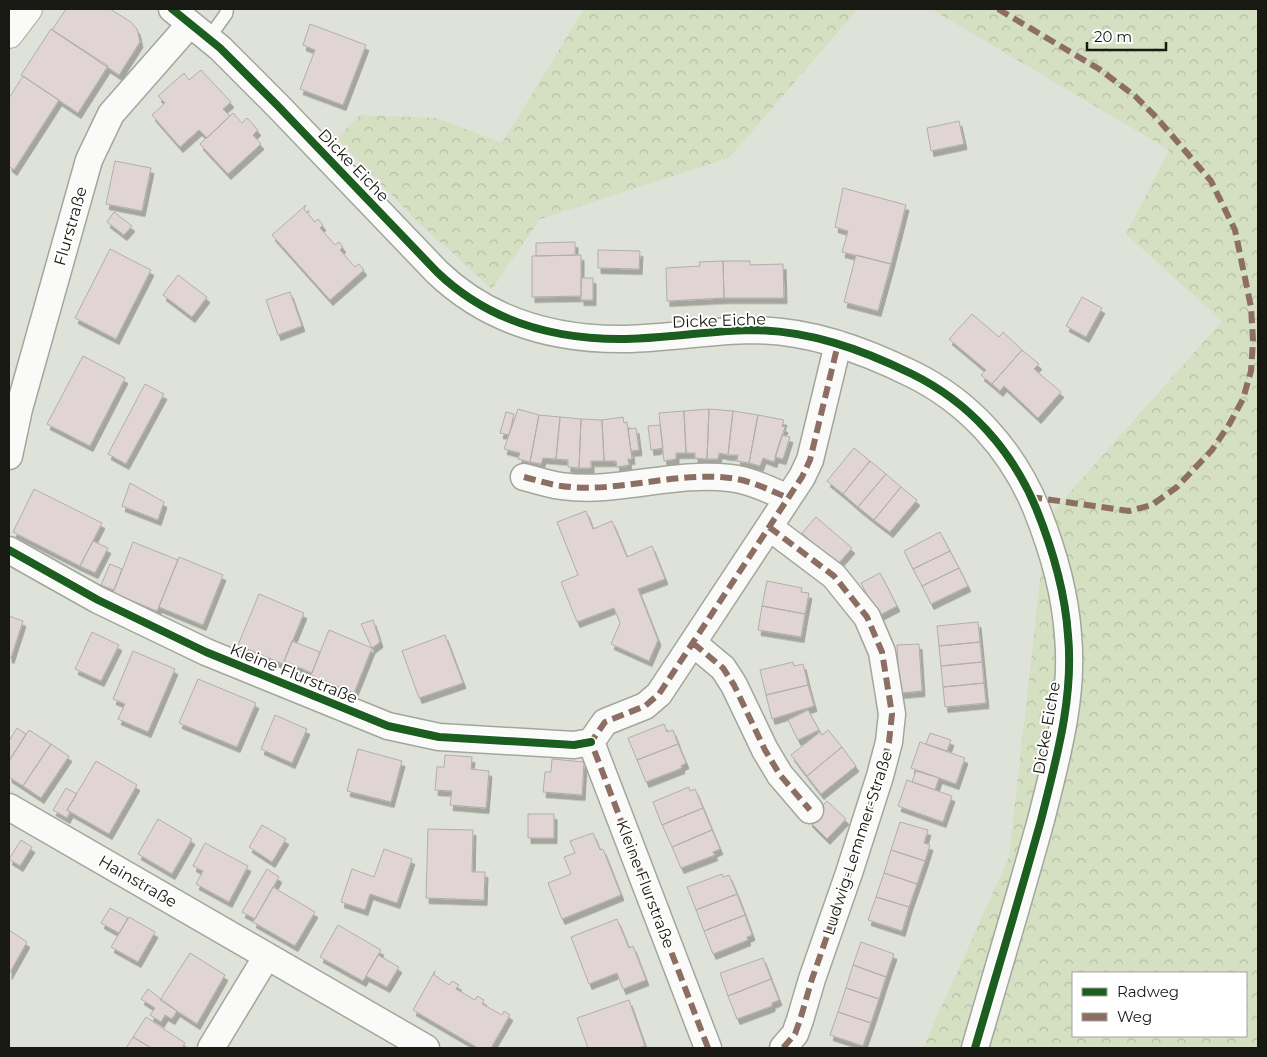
<svg xmlns="http://www.w3.org/2000/svg" width="1267" height="1057" viewBox="0 0 1267 1057" font-family="Montserrat,sans-serif">
  <defs>
    <pattern id="forest-crowns" width="20" height="18" patternUnits="userSpaceOnUse" patternTransform="scale(1.25)"><rect width="20" height="18" fill="#d5dfc1"/><path d="M2 6a3 3 0 1 1 6 0M12 15a3 3 0 1 1 6 0" fill="none" stroke="#b6bfa5"/></pattern>
    <filter id="shadow"><feDropShadow dx="3" dy="5.5" stdDeviation="0" flood-color="#0004"/></filter>
  </defs>
  <rect width="100%" height="100%" fill="#dfe2d8"/>
  <!-- forest -->
  <path fill="url(#forest-crowns)" fill-rule="evenodd" d="M 584,9 L 858,9 L 729,158 L 540,219 L 492,289 L 417,221 L 337,138 L 360,115 L 437,118 L 502,143 Z
    M 931,9 L 1258,9 L 1258,1048 L 923,1048 L 1009,857 L 1047,518 L 1222,321 L 1126,234 L 1169,150 ZM 1073,973 L 1246,973 L 1246,1036 L 1073,1036 Z"/>
  <!-- building -->
  <path fill="#e0d4d4" stroke="#b1aeab" filter="url(#shadow)" d="M 66,9 L 110,9 L 131,22 L 137,29 L 140,42 L 119,75 L 52,30 Z
    M 310,24 L 366,45 L 343,105 L 300,89 L 315,50 L 303,45 Z
    M 51,29 L 108,66 L 78,113 L 21,75 Z
    M 201,70 L 231,102 L 223,109 L 230,116 L 207,138 L 199,130 L 180,147 L 152,115 L 165,103 L 158,96 L 184,73 L 189,80 Z
    M 23,76 L 59,100 L 14,170 L 9,166 L 9,98 Z
    M 233,113 L 242,123 L 247,118 L 258,130 L 253,135 L 261,144 L 228,174 L 200,144 Z
    M 959,121 L 964,144 L 931,151 L 927,128 Z
    M 115,161 L 151,168 L 142,211 L 106,204 Z
    M 843,188 L 906,205 L 891,264 L 842,252 L 848,231 L 835,227 Z
    M 306,205 L 304,209 L 315,222 L 318,219 L 323,225 L 320,228 L 335,245 L 339,242 L 343,247 L 340,250 L 355,267 L 359,264 L 364,270 L 330,300 L 272,235 Z
    M 114,212 L 132,226 L 124,235 L 107,222 Z
    M 575,242 L 575,255 L 536,256 L 536,243 Z
    M 110,249 L 151,270 L 116,339 L 75,318 Z
    M 598,250 L 640,251 L 639,269 L 598,268 Z
    M 581,255 L 581,296 L 532,297 L 532,256 Z
    M 856,255 L 891,264 L 878,311 L 844,302 Z
    M 723,261 L 750,261 L 750,265 L 783,264 L 784,298 L 724,298 Z
    M 723,261 L 724,298 L 667,301 L 666,268 L 700,266 L 699,262 Z
    M 178,275 L 207,297 L 192,317 L 163,295 Z
    M 581,278 L 593,278 L 593,300 L 581,300 Z
    M 290,292 L 302,326 L 278,335 L 266,300 Z
    M 1082,297 L 1102,308 L 1086,337 L 1066,326 Z
    M 972,314 L 999,337 L 1003,332 L 1022,350 L 992,384 L 981,375 L 986,370 L 949,339 Z
    M 1022,350 L 1039,364 L 1034,369 L 1061,392 L 1038,418 L 1004,386 L 1000,391 L 992,384 Z
    M 83,356 L 125,378 L 90,446 L 47,424 Z
    M 145,384 L 164,394 L 126,464 L 108,454 Z
    M 518,409 L 539,415 L 530,462 L 518,459 L 520,453 L 504,449 Z
    M 709,409 L 733,411 L 728,455 L 719,453 L 718,459 L 707,459 Z
    M 709,409 L 707,459 L 695,458 L 695,453 L 686,453 L 684,411 Z
    M 684,411 L 686,453 L 676,453 L 676,459 L 664,461 L 659,413 Z
    M 733,411 L 758,415 L 749,463 L 737,461 L 738,455 L 728,455 Z
    M 506,412 L 514,414 L 509,435 L 500,433 Z
    M 539,415 L 560,417 L 556,459 L 543,458 L 541,464 L 530,462 Z
    M 758,415 L 784,420 L 782,426 L 785,427 L 774,462 L 763,458 L 760,466 L 749,463 Z
    M 560,417 L 581,419 L 579,468 L 568,467 L 568,460 L 556,459 Z
    M 623,417 L 624,423 L 627,422 L 632,459 L 628,459 L 629,465 L 617,467 L 616,461 L 604,461 L 602,420 Z
    M 581,419 L 602,420 L 604,461 L 591,461 L 591,468 L 579,468 Z
    M 660,425 L 663,448 L 651,450 L 648,426 Z
    M 636,428 L 639,450 L 631,451 L 628,429 Z
    M 782,435 L 790,437 L 783,459 L 775,457 Z
    M 854,448 L 870,461 L 843,494 L 827,481 Z
    M 870,461 L 886,474 L 858,507 L 843,494 Z
    M 886,474 L 901,487 L 874,520 L 858,507 Z
    M 130,483 L 164,502 L 158,520 L 122,506 Z
    M 901,487 L 917,500 L 890,532 L 874,520 Z
    M 34,489 L 102,523 L 80,566 L 13,532 Z
    M 586,511 L 593,529 L 612,521 L 627,557 L 652,546 L 665,579 L 638,589 L 658,640 L 649,661 L 611,644 L 620,623 L 614,608 L 577,622 L 561,582 L 578,575 L 557,522 Z
    M 816,517 L 852,548 L 837,565 L 802,533 Z
    M 940,532 L 950,551 L 913,569 L 904,551 Z
    M 93,541 L 108,548 L 95,573 L 80,566 Z
    M 133,542 L 178,560 L 157,611 L 113,593 Z
    M 950,551 L 959,568 L 922,586 L 913,569 Z
    M 179,557 L 223,575 L 203,625 L 159,607 Z
    M 110,564 L 122,569 L 114,590 L 101,585 Z
    M 959,568 L 968,586 L 931,604 L 922,586 Z
    M 880,573 L 897,606 L 878,616 L 861,583 Z
    M 767,581 L 802,588 L 801,592 L 809,593 L 805,614 L 762,606 Z
    M 259,594 L 304,613 L 283,664 L 238,645 Z
    M 762,606 L 805,614 L 801,637 L 758,630 Z
    M 9,616 L 23,621 L 11,658 L 9,657 Z
    M 373,620 L 380,642 L 372,648 L 361,624 Z
    M 978,622 L 980,642 L 939,646 L 937,626 Z
    M 329,630 L 372,648 L 354,693 L 311,675 Z
    M 92,632 L 119,645 L 101,681 L 75,669 Z
    M 445,635 L 463,683 L 419,698 L 402,651 Z
    M 292,641 L 320,652 L 312,673 L 284,661 Z
    M 980,642 L 982,662 L 941,666 L 939,646 Z
    M 919,644 L 922,691 L 900,693 L 897,645 Z
    M 133,651 L 175,669 L 148,732 L 118,719 L 125,704 L 113,699 Z
    M 793,662 L 794,666 L 803,664 L 808,685 L 766,695 L 760,670 Z
    M 982,662 L 984,683 L 943,687 L 941,666 Z
    M 198,679 L 256,703 L 237,747 L 179,723 Z
    M 984,683 L 986,703 L 945,707 L 943,687 Z
    M 808,685 L 814,706 L 772,719 L 766,695 Z
    M 808,710 L 819,730 L 798,740 L 788,720 Z
    M 275,715 L 307,729 L 292,763 L 261,749 Z
    M 664,724 L 667,732 L 673,730 L 678,744 L 637,760 L 628,738 Z
    M 17,728 L 26,734 L 9,761 L 9,741 Z
    M 29,730 L 51,744 L 23,786 L 9,777 L 9,761 Z
    M 828,730 L 842,747 L 807,776 L 791,755 L 820,732 L 822,735 Z
    M 930,733 L 951,740 L 947,751 L 926,744 Z
    M 920,742 L 965,758 L 956,784 L 911,768 Z
    M 51,744 L 69,756 L 41,798 L 23,786 Z
    M 678,744 L 686,763 L 681,766 L 682,768 L 646,782 L 637,760 Z
    M 842,747 L 856,766 L 821,794 L 807,776 Z
    M 358,749 L 402,761 L 391,802 L 347,791 Z
    M 445,755 L 472,757 L 471,769 L 489,771 L 486,808 L 450,805 L 452,791 L 435,790 L 437,767 L 444,767 Z
    M 552,759 L 584,762 L 582,795 L 543,792 L 545,772 L 551,772 Z
    M 96,761 L 137,785 L 109,834 L 67,810 Z
    M 916,771 L 939,778 L 935,790 L 912,782 Z
    M 907,780 L 952,796 L 943,822 L 898,806 Z
    M 689,787 L 690,791 L 695,789 L 703,808 L 662,825 L 653,802 Z
    M 66,788 L 77,794 L 67,810 L 70,812 L 67,818 L 53,810 Z
    M 827,801 L 846,819 L 827,839 L 809,821 Z
    M 703,808 L 712,830 L 672,847 L 662,825 Z
    M 528,814 L 554,814 L 554,838 L 528,838 Z
    M 158,819 L 192,839 L 172,874 L 138,854 Z
    M 900,822 L 928,830 L 924,843 L 930,845 L 925,861 L 891,850 Z
    M 262,825 L 286,839 L 272,862 L 249,847 Z
    M 428,829 L 473,830 L 472,872 L 485,872 L 484,900 L 426,898 Z
    M 712,830 L 720,849 L 713,852 L 715,855 L 681,868 L 672,847 Z
    M 593,833 L 600,850 L 603,849 L 621,895 L 562,919 L 548,883 L 571,874 L 564,857 L 575,853 L 570,841 Z
    M 21,840 L 32,847 L 20,866 L 9,859 Z
    M 205,843 L 248,866 L 229,902 L 196,884 L 203,871 L 193,866 Z
    M 384,849 L 412,859 L 397,903 L 370,894 L 365,910 L 341,902 L 352,869 L 374,877 Z
    M 891,850 L 925,861 L 917,884 L 884,873 Z
    M 267,869 L 279,877 L 255,919 L 242,912 Z
    M 884,873 L 917,884 L 909,907 L 876,897 Z
    M 722,874 L 723,877 L 729,875 L 737,894 L 696,910 L 687,887 Z
    M 273,887 L 315,912 L 295,946 L 253,922 Z
    M 737,894 L 745,915 L 704,931 L 696,910 Z
    M 876,897 L 909,907 L 902,931 L 868,920 Z
    M 110,908 L 128,918 L 119,933 L 101,923 Z
    M 745,915 L 752,935 L 747,937 L 748,940 L 713,954 L 704,931 Z
    M 129,917 L 155,932 L 138,962 L 111,947 Z
    M 617,919 L 629,948 L 633,946 L 646,980 L 623,989 L 617,973 L 589,984 L 571,937 Z
    M 338,925 L 381,950 L 363,981 L 320,957 Z
    M 9,930 L 27,942 L 9,974 Z
    M 861,942 L 894,954 L 886,977 L 853,965 Z
    M 190,953 L 225,975 L 197,1024 L 160,1000 Z
    M 378,955 L 399,967 L 387,987 L 366,976 Z
    M 763,958 L 771,979 L 728,996 L 720,973 Z
    M 853,965 L 886,977 L 879,999 L 846,988 Z
    M 435,971 L 434,975 L 449,985 L 452,981 L 459,985 L 456,989 L 475,1000 L 477,996 L 484,1000 L 482,1004 L 502,1015 L 504,1011 L 510,1015 L 491,1048 L 478,1048 L 413,1010 Z
    M 771,979 L 779,1000 L 772,1003 L 772,1006 L 737,1019 L 728,996 Z
    M 846,988 L 879,999 L 871,1023 L 838,1012 Z
    M 148,989 L 177,1011 L 172,1019 L 165,1015 L 161,1022 L 150,1015 L 155,1008 L 141,999 Z
    M 629,1000 L 645,1046 L 638,1048 L 588,1048 L 577,1018 Z
    M 838,1012 L 871,1023 L 863,1046 L 830,1035 Z
    M 146,1017 L 185,1043 L 182,1048 L 151,1048 L 133,1037 Z
    M 133,1037 L 151,1048 L 126,1048 Z"/>
  <g fill="none" stroke-linecap="round" stroke-linejoin="round">
    <defs>
      <path id="lane" d="M 208,39 L 226,14 L 227,9"/>
      <path id="street" d="M 172,9 L 220,48 L 277,105 L 437,272 C 489,322 554,340 626,339 C 667,338 709,331 750,330 C 808,330 861,349 912,374 C 969,402 1012,450 1036,508 C 1053,550 1065,591 1068,635 C 1074,698 1056,760 1041,820 C 1020,896 997,972 975,1048
        M 9,456 L 19,409 L 89,160 L 111,114 L 190,24
        M 524,477 C 536,480 548,484 561,486 C 617,494 673,471 730,478 C 749,480 770,490 788,498
        M 769,527 L 834,576 L 867,617 L 882,652 L 892,714 L 889,742 L 880,776 L 849,873 L 812,979 L 800,1020 L 795,1034 L 783,1048
        M 9,550 L 98,600 L 206,652 L 388,726 L 439,737 L 574,745 L 591,742
        M 693,643 L 723,668 L 734,685 L 765,750 L 780,775 L 810,810
        M 591,742 L 605,722 L 645,706 L 659,694 L 802,477 L 810,460 L 838,344
        M 591,742 L 708,1048
        M 9,807 L 426,1048
        M 211,1048 L 267,956"/>
      <path id="secondary" d="M 9,34 L 28,9"/>
    </defs>
    <!-- lane casing -->
    <use href="#lane" stroke="#a3a69e" stroke-width="15"/>
    <!-- street casing -->
    <use href="#street" stroke="#a3a69e" stroke-width="29"/>
    <!-- secondary casing -->
    <use href="#secondary" stroke="#a3a69e" stroke-width="30"/>
    <!-- lane -->
    <use href="#lane" stroke="#fafbf9" stroke-width="12"/>
    <!-- street -->
    <use href="#street" stroke="#fafbf9" stroke-width="26"/>
    <!-- secondary -->
    <use href="#secondary" stroke="#fafbf9" stroke-width="28"/>
    <!-- quiet -->
    <path stroke="#8d6e63" stroke-width="6" stroke-dasharray="12 6" stroke-linecap="butt" d="M 998,9 L 1099,69 L 1135,96 L 1156,117 L 1211,181 L 1235,230 L 1251,307 L 1253,341 L 1251,371 L 1243,399 L 1230,423 L 1212,450 L 1177,487 L 1152,505 L 1129,511 L 1031,497
      M 524,477 C 536,480 548,484 561,486 C 617,494 673,471 730,478 C 749,480 770,490 788,498
      M 769,527 L 834,576 L 867,617 L 882,652 L 892,714 L 889,742 L 880,776 L 849,873 L 812,979 L 800,1020 L 795,1034 L 783,1048
      M 693,643 L 723,668 L 734,685 L 765,750 L 780,775 L 810,810
      M 708,1048 L 591,742 L 605,722 L 645,706 L 659,694 L 802,477 L 810,460 L 838,344"/>
    <defs>
      <path id="cycleway" d="M 172,9 L 220,48 L 277,105 L 437,272 C 489,322 554,340 626,339 C 667,338 709,331 750,330 C 808,330 861,349 912,374 C 969,402 1012,450 1036,508 C 1053,550 1065,591 1068,635 C 1074,698 1056,760 1041,820 C 1020,896 997,972 975,1048
        M 9,550 L 98,600 L 206,652 L 388,726 L 439,737 L 574,745 L 591,742"/>
    </defs>
    <!-- cycleway casing -->
    <use href="#cycleway" stroke="#fff" stroke-width="11"/>
    <!-- cycleway -->
    <use href="#cycleway" stroke="#1b5e20" stroke-width="8"/>
  </g>
  <g text-anchor="middle" stroke-width="4" stroke-linejoin="round" paint-order="stroke">
    <!-- street labels -->
    <g font-size="16" fill="#171912" stroke="#fff">
      <text transform="translate(354 165) rotate(46)" y="6">Dicke Eiche</text>
      <text transform="translate(70 226) rotate(-74)" y="6">Flurstraße</text>
      <text transform="translate(719 320) rotate(-2)" y="6">Dicke Eiche</text>
      <text transform="translate(294 673) rotate(22)" y="6">Kleine Flurstraße</text>
      <text transform="translate(1046 728) rotate(-80)" y="6">Dicke Eiche</text>
      <text transform="translate(857 843) rotate(-72)" y="6">Ludwig-Lemmer-Straße</text>
      <text transform="translate(138 881) rotate(30)" y="6">Hainstraße</text>
      <text transform="translate(646 884) rotate(69)" y="6">Kleine Flurstraße</text>
    </g>
  </g>
  <!-- border -->
  <rect width="1267" height="1057" fill="none" stroke="#171912" stroke-width="20"/>
  <!-- legend -->
  <rect x="1072" y="972" width="175" height="65" fill="#ffffff" stroke="#a2a3a0"/>
  <rect x="1082" y="988" width="25" height="8" fill="#1b5e20" stroke="#a2a3a0"/>
  <text x="1117" y="997" font-size="15" fill="#171912">Radweg</text>
  <rect x="1082" y="1013" width="25" height="8" fill="#8d6e63" stroke="#a2a3a0"/>
  <text x="1117" y="1022" font-size="15" fill="#171912">Weg</text>
  <!-- scale -->
  <path d="M1087 42v8h79v-8" fill="none" stroke="#171912" stroke-width="2.5"/>
  <text x="1094" y="42" font-size="15" fill="#171912" stroke="#ffffff" stroke-width="4" paint-order="stroke">20 m</text>
</svg>
